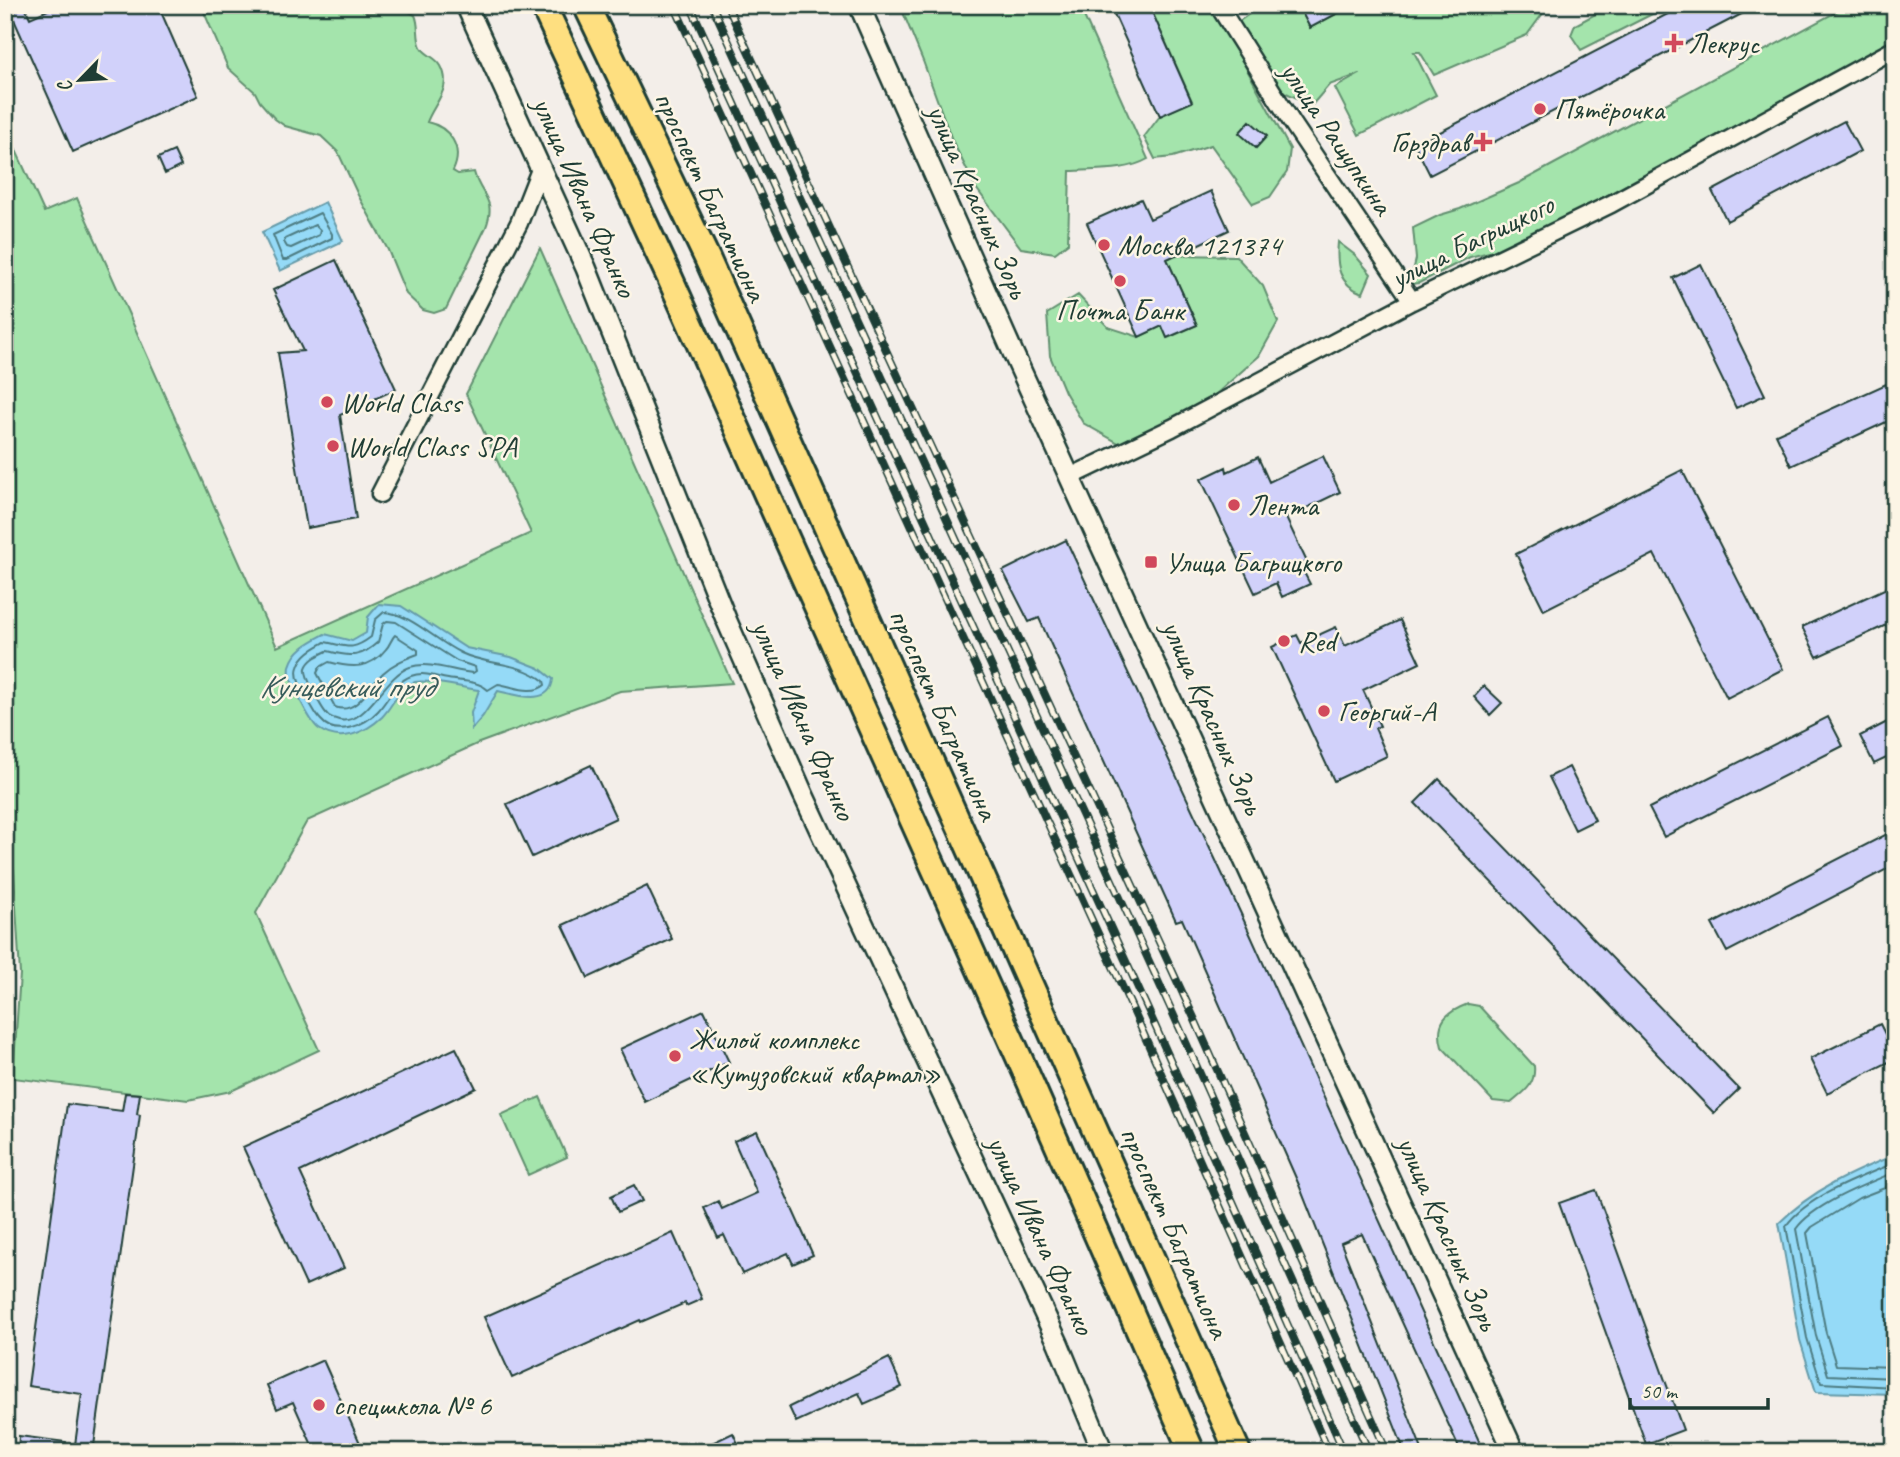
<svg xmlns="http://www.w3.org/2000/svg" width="1900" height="1457" viewBox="0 0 1900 1457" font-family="Caveat,sans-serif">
  <rect width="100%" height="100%" fill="#f3eee9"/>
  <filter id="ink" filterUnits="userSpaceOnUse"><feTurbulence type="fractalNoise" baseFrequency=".0143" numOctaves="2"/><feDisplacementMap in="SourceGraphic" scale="14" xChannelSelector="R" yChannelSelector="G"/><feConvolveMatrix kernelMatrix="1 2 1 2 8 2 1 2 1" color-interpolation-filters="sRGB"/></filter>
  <g filter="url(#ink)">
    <!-- green -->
    <path fill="#a4e4ac" stroke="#629070" stroke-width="2" d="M 201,5 L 359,5 L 367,13 L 402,8 L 415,15 C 420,26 416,37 421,47 C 425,55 436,57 441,66 C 453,88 434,103 427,122 C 450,127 464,148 453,171 L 458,174 L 474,172 C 480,196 497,198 486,227 L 446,309 L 434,313 L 423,310 L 406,294 L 388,250 L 358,195 L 338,152 L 321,136 L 285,126 L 275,119 L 260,102 L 255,92 L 228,68 Z
      M 900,5 L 1079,5 L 1148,159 C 1125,172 1096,169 1070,171 L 1068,243 L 1055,253 L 1021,248 L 976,188 L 952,140 L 923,61 Z
      M 1149,5 L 1212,5 L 1290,149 L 1287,172 L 1270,197 L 1253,204 L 1211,145 L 1173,157 L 1155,159 L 1144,137 L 1160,116 L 1192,101 Z
      M 1262,5 L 1298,5 L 1310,28 L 1353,5 L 1549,5 L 1527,35 L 1434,75 L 1420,52 L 1414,52 L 1436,95 L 1359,135 L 1335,88 L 1360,74 L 1329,85 L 1312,105 L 1284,92 L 1246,41 L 1238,22 Z
      M 1612,5 L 1670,5 L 1581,50 L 1571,35 L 1575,25 Z
      M 1849,5 L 1895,5 L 1895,42 L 1701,144 L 1516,245 L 1470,257 L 1419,283 L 1410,284 L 1416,259 L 1413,228 L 1440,215 L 1460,209 L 1519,183 Z
      M 5,126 L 44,212 L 77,198 L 277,647 L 531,533 L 466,394 L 540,248 L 732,683 L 620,691 L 479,743 L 307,821 L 256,913 L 319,1050 L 231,1091 L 188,1100 L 13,1078 L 20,974 L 14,872 L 5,821 Z
      M 1338,242 L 1355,255 L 1371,274 L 1363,293 C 1338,285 1336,265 1338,242 Z
      M 1175,255 L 1236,256 L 1263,286 L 1278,322 L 1259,356 L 1207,402 L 1124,446 L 1083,423 L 1065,392 L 1050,356 L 1047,314 L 1078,295 L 1108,327 L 1139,337 L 1162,326 L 1168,338 L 1197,325 L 1167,259 Z
      M 1468,1004 L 1479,1006 L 1534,1066 C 1536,1085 1524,1092 1511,1103 L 1493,1101 L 1442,1047 C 1435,1022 1446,1012 1468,1004 Z
      M 540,1097 L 567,1157 L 528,1175 L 501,1115 Z"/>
    <!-- water -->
    <path fill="#95daf7" stroke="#669ba9" stroke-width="2" d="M 325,202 L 343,241 L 280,271 L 262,232 Z
      M 379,604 L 401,606 L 466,648 L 511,657 L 539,668 L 553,679 C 550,707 517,695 498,691 L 483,716 L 472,729 L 471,713 L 479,690 C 465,688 426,679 415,682 C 398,688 393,706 382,717 C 365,733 340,744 319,729 C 312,724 305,709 301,702 C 296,692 288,677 290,666 C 295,649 310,642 325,634 L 352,641 L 366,633 L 368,617 Z
      M 1895,1155 L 1895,1394 L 1816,1392 L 1800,1340 L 1779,1223 C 1812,1190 1852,1172 1895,1155 Z"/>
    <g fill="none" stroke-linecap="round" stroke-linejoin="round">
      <!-- shore -->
      <path stroke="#4e7c82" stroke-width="2" d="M 320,213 L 332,234 L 332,238 L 287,260 L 283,260 L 273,235 Z
        M 315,225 L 320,230 L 319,235 L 291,248 L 287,247 L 284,242 L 285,239 Z
        M 384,612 C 410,613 436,641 461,653 C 488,666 519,661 544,681 L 545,685 C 532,696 513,686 498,684 L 488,690 C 477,680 463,682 448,679 C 435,677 425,671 411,676 C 395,682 389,699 378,711 C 365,725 336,738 321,720 C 316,715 313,708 309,702 C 304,693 294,677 298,667 C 302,654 314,648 325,642 C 347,646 351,652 371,637 L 375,620 Z
        M 387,621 L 396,622 L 457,661 L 475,667 L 476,671 L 473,673 C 452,671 430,661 410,667 C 383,676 368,726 339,720 C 335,719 332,718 329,716 C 322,711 304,675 306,668 C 309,659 319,655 327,651 C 351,656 358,660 378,642 L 383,624 Z
        M 395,635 L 418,650 L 418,654 C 405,659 394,663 383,673 C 370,685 357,716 335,707 L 317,673 L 320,667 L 329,662 C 351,668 370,670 386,649 C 390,645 391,639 395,635 Z
        M 1895,1163 C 1862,1176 1806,1197 1786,1226 L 1807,1338 L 1821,1383 L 1895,1387
        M 1895,1172 C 1866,1184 1814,1204 1796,1229 L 1816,1336 L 1828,1375 L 1895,1378
        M 1895,1184 L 1859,1198 L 1812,1227 L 1807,1233 L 1826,1333 L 1836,1365 L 1895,1367"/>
    </g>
    <!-- building -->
    <path fill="#d1d1fa" stroke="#1f3d34" stroke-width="2" d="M 59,5 L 158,5 L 198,96 L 73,152 L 11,13 L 25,7 L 30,18 Z
      M 1110,5 L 1149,5 L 1192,102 L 1160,116 Z
      M 1298,5 L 1353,5 L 1310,28 Z
      M 1685,5 L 1759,5 L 1430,175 L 1415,145 Z
      M 1250,121 L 1267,136 L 1256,148 L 1239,133 Z
      M 1844,121 L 1860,151 L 1727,221 L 1712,191 Z
      M 174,151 L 181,166 L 165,174 L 158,158 Z
      M 1211,191 L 1229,230 L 1167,259 L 1197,325 L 1167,338 L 1162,326 L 1139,337 L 1087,223 L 1141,199 L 1150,219 Z
      M 336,260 L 396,389 L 340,415 L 356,519 L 307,528 L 278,353 L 303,351 L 273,290 Z
      M 1701,264 L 1765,395 L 1736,408 L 1673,278 Z
      M 1895,380 L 1895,418 L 1791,466 L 1776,434 Z
      M 1323,456 L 1340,492 L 1286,518 L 1307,562 L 1300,565 L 1310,584 L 1282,597 L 1276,583 L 1255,593 L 1201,479 L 1226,467 L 1227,472 L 1258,457 L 1269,482 Z
      M 1682,470 L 1783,669 L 1727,698 L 1654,554 L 1544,610 L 1516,554 Z
      M 1066,540 L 1241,914 L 1484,1452 L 1461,1452 L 1362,1234 L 1341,1243 L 1423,1452 L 1405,1452 L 1299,1185 L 1182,919 L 1176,921 L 1039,618 L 1029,622 L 1003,571 Z
      M 1895,584 L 1895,621 L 1817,657 L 1802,627 Z
      M 1400,620 L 1420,663 L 1363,690 L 1380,726 L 1375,728 L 1387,756 L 1334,781 L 1272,647 L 1297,635 L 1301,643 L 1336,627 L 1345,646 Z
      M 1484,686 L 1502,703 L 1490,715 L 1474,697 Z
      M 1828,717 L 1843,746 L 1664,837 L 1649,808 Z
      M 1895,718 L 1895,754 L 1874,764 L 1860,736 Z
      M 591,765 L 616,818 L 532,857 L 507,804 Z
      M 1569,767 L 1595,820 L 1575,830 L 1549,777 Z
      M 1439,779 L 1739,1089 L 1714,1113 L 1415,803 Z
      M 1889,833 L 1895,843 L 1895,865 L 1727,952 L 1712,924 Z
      M 647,886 L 672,939 L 588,978 L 563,925 Z
      M 704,1010 L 729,1062 L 645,1102 L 620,1049 Z
      M 1880,1024 L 1895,1054 L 1895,1059 L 1827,1093 L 1810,1059 Z
      M 456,1048 L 476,1088 L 300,1172 L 344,1268 L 306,1285 L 243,1147 Z
      M 125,1093 L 140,1094 L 137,1114 L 140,1115 L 94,1446 L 92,1452 L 74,1452 L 82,1394 L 28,1386 L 67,1104 L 122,1111 Z
      M 757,1131 L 813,1255 L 793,1264 L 788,1253 L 742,1274 L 724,1235 L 718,1238 L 704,1208 L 718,1201 L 722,1209 L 757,1193 L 734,1141 Z
      M 634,1185 L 642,1201 L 618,1212 L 611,1196 Z
      M 1596,1190 L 1683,1430 L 1646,1444 L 1559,1203 Z
      M 673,1233 L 702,1299 L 686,1306 L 685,1303 L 641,1322 L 640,1320 L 512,1378 L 484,1317 Z
      M 889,1358 L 902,1387 L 864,1404 L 859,1393 L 796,1422 L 789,1407 Z
      M 323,1360 L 364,1452 L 315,1452 L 293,1402 L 277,1409 L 267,1385 Z
      M 733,1433 L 742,1452 L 693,1452 Z
      M 19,1436 L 66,1442 L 65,1452 L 18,1452 Z"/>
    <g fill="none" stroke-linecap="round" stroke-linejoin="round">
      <defs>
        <path id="minor" d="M 1218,5 L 1293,124 L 1412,301
          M 1070,477 L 1172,428 L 1412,301 L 1611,204 L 1895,49
          M 380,494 L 519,223 L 541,167"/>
        <path id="tertiary" d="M 466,5 L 586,268 L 726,619 L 803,794 L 1058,1343 L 1103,1452
          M 859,5 L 1014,355 L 1514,1452"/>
        <path id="primary" d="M 543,5 L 669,276 L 1030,1082 L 1192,1452
          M 586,5 L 707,258 L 1238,1452"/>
      </defs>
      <!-- minor casing -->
      <use href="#minor" stroke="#1f3d34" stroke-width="21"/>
      <!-- tertiary casing -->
      <use href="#tertiary" stroke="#1f3d34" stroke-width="24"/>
      <!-- primary casing -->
      <use href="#primary" stroke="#1f3d34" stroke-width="30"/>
      <!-- minor -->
      <use href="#minor" stroke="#fcf5e5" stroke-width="16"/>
      <!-- tertiary -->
      <use href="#tertiary" stroke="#fcf5e5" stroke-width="19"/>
      <!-- primary -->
      <use href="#primary" stroke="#fedf80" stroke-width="24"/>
      <defs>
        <path id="rail" d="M 674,5 L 1137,1019 L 1329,1452
          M 690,5 L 1149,1012 L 1344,1452
          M 712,5 L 1180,1029 L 1369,1452
          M 727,5 L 1195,1020 L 1387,1452"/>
      </defs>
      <!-- rail casing -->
      <use href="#rail" stroke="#1f3d34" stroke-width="8"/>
      <!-- rail -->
      <use href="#rail" stroke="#fcf5e5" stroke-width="5" stroke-dasharray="16" stroke-linecap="butt"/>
    </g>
  </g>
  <!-- markers -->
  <g fill="#d1495b" stroke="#fcf5e5" stroke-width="2.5">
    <path d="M1670.5 32.5h7v7h7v7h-7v7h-7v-7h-7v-7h7z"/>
    <circle cx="1540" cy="109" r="7"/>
    <path d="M1479.5 131.5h7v7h7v7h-7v7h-7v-7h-7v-7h7z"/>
    <circle cx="1104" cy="245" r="7"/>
    <circle cx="1120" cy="281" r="7"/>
    <circle cx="327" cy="402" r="7"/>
    <circle cx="333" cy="446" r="7"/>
    <circle cx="1234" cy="505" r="7"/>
    <rect x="1144" y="555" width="14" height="14" rx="3.5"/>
    <circle cx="1284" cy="641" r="7"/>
    <circle cx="1324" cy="711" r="7"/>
    <circle cx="675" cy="1056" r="7"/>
    <circle cx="319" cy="1405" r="7"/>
  </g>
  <g text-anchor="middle" stroke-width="5" stroke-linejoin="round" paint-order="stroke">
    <!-- poi labels -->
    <g font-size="30" fill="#1f3d34" stroke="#fcf5e5" text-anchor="start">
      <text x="1688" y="53">Лекрус</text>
      <text x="1554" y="119">Пятёрочка</text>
      <text x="1469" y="152" text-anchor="end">Горздрав</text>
      <text x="1118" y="255">Москва 121374</text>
      <text x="1120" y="320" text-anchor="middle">Почта Банк</text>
      <text x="341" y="412">World Class</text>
      <text x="347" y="456">World Class SPA</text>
      <text x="1248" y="515">Лента</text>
      <text x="1165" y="572">Улица Багрицкого</text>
      <text x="1298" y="651">Red</text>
      <text x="1338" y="721">Георгий-А</text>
      <text x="689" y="1049">Жилой комплекс<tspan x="689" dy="34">«Кутузовский квартал»</tspan></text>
      <text x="333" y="1415">спецшкола № 6</text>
    </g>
    <!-- street labels -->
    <g font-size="30" fill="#1f3d34" stroke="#fcf5e5">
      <text transform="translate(1337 138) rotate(56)" y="10">улица Ращупкина</text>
      <text transform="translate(711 196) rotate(65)" y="10">проспект Багратиона</text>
      <text transform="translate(585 197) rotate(66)" y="10">улица Ивана Франко</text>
      <text transform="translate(978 201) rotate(66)" y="10">улица Красных Зорь</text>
      <text transform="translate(1472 241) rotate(-26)" y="10">улица Багрицкого</text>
      <text transform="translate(944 714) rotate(66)" y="10">проспект Багратиона</text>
      <text transform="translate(1213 717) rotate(66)" y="10">улица Красных Зорь</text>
      <text transform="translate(804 720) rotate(66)" y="10">улица Ивана Франко</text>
      <text transform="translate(1175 1232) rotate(66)" y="10">проспект Багратиона</text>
      <text transform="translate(1448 1233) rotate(66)" y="10">улица Красных Зорь</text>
      <text transform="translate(1041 1235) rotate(65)" y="10">улица Ивана Франко</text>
    </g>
    <!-- water labels -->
    <g font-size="32" font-style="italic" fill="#375c5b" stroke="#fcf5e5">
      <text x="346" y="697">Кунцевский пруд</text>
    </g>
  </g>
  <!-- margin -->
  <rect width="1900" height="1457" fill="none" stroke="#fcf5e5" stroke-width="28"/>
  <rect x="14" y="14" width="1872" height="1429" fill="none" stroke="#1f3d34" stroke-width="2.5" filter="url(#ink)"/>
  <!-- north arrow -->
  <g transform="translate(80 80) rotate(245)" stroke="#fcf5e5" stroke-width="5" paint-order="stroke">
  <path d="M0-5L12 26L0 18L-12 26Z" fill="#1f3d34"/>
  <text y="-10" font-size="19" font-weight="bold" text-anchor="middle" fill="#1f3d34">С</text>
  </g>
  <!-- scale -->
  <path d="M1630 1398v10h138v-10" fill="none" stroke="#1f3d34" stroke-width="3.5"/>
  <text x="1641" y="1398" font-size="21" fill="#1f3d34" stroke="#fcf5e5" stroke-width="5" paint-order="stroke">50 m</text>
</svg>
